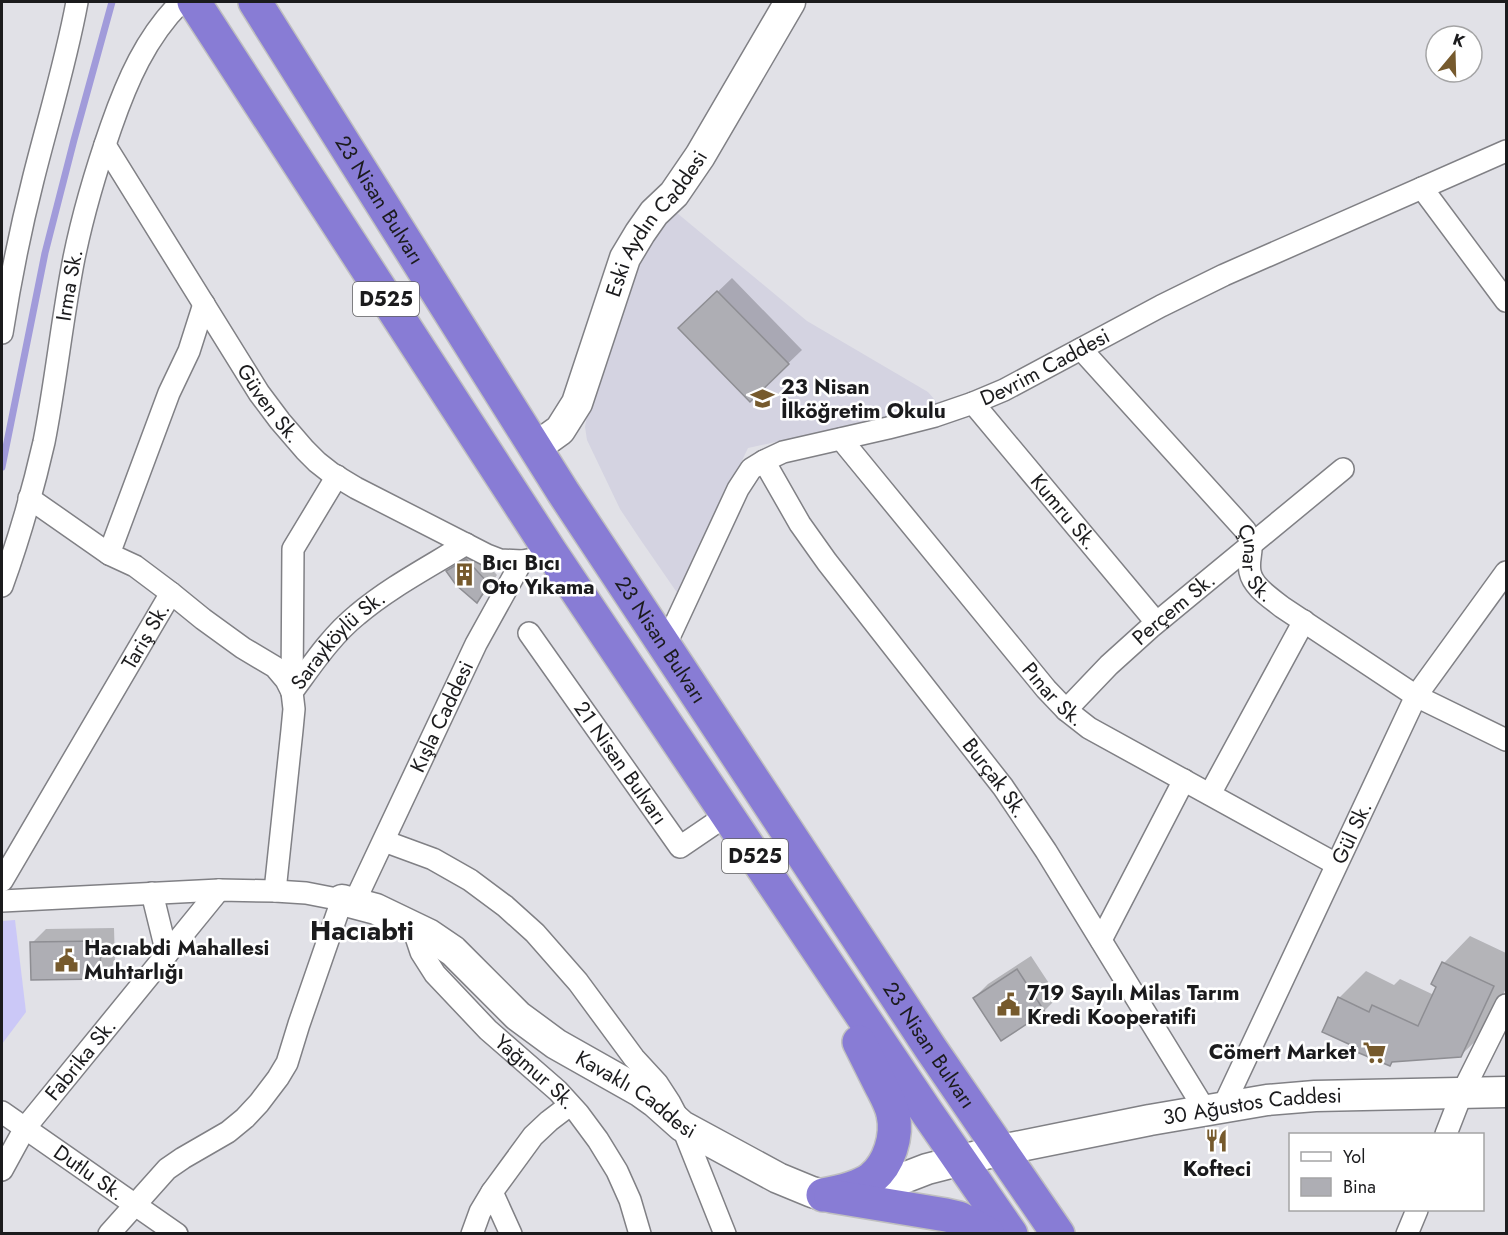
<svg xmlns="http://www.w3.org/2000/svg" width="1508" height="1235" viewBox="0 0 1508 1235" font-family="Jost,sans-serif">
  <rect width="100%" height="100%" fill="#e1e1e7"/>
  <!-- built -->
  <path fill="#d4d3e1" d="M 671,208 L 807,321 L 928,392 L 940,406 L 748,448 L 678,594 L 640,539 L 620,509 L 587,440 L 585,427 L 588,410 L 641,252 Z"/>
  <!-- green -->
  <path fill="#cbc8f7" d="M 15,920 L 26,1012 L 2,1044 L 2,921 Z"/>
  <!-- shadow -->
  <path fill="#0003" d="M 732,278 L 802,350 L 750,400 L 680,328 Z
    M 475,551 L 497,575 L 486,592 L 477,601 L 448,571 L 457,562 Z
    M 114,928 L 115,963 L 101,977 L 32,943 L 46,929 Z
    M 1470,936 L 1506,953 L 1506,988 L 1488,1029 L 1460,1056 L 1394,1061 L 1389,1065 L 1355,1045 L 1339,998 L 1366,971 L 1394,985 L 1400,979 L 1434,995 L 1438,986 L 1433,984 L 1444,963 Z
    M 1031,956 L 1058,997 L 1044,1011 L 1001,1039 L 974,998 L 988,984 Z"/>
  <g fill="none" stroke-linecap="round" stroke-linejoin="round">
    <!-- stream -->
    <path stroke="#a19bda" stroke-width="7" d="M 2,467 L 45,253 L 74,140 L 112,2"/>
  </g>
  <!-- building -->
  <path fill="#aeaeb4" stroke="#8e8e93" stroke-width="1.5" d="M 717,291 L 789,364 L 750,402 L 678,328 Z
    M 466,559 L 489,584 L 477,603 L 456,585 L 446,571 Z
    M 100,941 L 101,979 L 31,980 L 30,942 Z
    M 1442,962 L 1494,986 L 1461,1057 L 1392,1062 L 1390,1066 L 1352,1050 L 1353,1046 L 1322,1032 L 1338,997 L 1369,1012 L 1372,1005 L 1418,1026 L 1436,987 L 1431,984 Z
    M 1017,969 L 1045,1012 L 1001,1041 L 973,998 Z"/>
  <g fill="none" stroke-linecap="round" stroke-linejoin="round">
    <defs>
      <g id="street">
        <path id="s1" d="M 105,145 L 259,393 L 280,421 L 305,450 L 317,462 L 331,473 L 356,488 L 487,555 L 500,560 L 522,561"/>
        <path d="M 1422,188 L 1506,301"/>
        <path d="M 2,333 C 10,282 20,231 33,180 C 48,120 66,62 77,2"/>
        <path id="s2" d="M 1081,349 L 1245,530 C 1257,550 1247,554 1250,572 C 1253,587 1271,598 1282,607 L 1416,696 L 1506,740"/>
        <path id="s3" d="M 973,403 L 1156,622"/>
        <path id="s4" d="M 841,439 L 1046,689 L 1066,710 L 1089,728 L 1336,864"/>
        <path id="s5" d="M 764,461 L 800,524 L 827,562 L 1003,787 L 1046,851 L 1205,1110"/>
        <path d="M 29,498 L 109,554"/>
        <path id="s6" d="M 2,586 C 19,539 33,490 44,442 C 56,381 62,319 74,258 C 83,214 96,170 111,127 C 127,81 146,37 181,2"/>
        <path d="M 171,593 L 203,619 L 243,648 L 275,667 L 286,680 L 292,692"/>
        <path id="s7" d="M 529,633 L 680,847 L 727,815"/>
        <path id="s8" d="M 665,646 L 738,489 L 751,469 L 764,461 L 783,452 L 888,428 L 935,416 L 973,403 L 1004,390 L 1161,306 L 1224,275 L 1506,151"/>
        <path d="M 292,692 L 293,549 L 337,476"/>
        <path id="s9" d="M 1066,710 L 1109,665 L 1150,628 L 1343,469"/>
        <path d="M 1210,794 L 1304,621"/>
        <path d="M 384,841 L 433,859 L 470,880 L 505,906 L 535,933 L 578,982 L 634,1058 L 657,1083 L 670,1103 L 682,1126 L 725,1234"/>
        <path id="s10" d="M 2,881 L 171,593 L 135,566 L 109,554 L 169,393 L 189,351 L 204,304"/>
        <path id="s11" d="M 275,891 L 292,730 L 294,709 L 292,692 C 312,665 331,636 357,615 C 390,587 429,567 466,544"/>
        <path d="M 152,893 L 167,954"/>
        <path d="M 2,901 L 219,890 L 275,891 L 306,893 L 342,900 L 299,1024 L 287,1063 L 278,1078 L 259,1103 L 245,1118 L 228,1132 L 183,1158 L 167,1169 L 109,1234"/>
        <path id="s12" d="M 354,903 L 476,644 L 522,561 L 533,559"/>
        <path id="s13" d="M 412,925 L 421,952 L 435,974 L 488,1030 L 558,1091 L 578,1113 L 598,1140 L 617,1171 L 630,1200 L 640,1234"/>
        <path d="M 1101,940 L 1184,780"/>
        <path id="s14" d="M 1223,1107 L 1416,696 L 1506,572"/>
        <path id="s15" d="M 2,1112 L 177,1234"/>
        <path d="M 1446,1134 L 1462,1093 L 1506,1005"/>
        <path id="s16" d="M 2,1170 L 25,1128 L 219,890"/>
        <path d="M 492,1192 L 533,1136 L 549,1121 L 570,1105"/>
        <path d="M 472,1234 L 480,1212 L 492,1192 L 511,1234"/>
        <path d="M 1407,1234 L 1417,1210"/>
      </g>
      <g id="secondary">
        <path id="s17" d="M 535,448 L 560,430 L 577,403 L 625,258 L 640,233 L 654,213 L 674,194 L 700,156 L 790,2"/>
        <path id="s18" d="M 342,900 L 376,909 L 428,934 L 453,951 L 518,1016 L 556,1044 L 641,1092 L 655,1102 L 682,1126 L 778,1178 L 812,1192 L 823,1195 L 838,1196 L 854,1195 L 870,1191 L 927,1169 L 1001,1150 L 1150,1120 L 1267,1100 L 1315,1096 L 1506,1092"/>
      </g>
      <g id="highway">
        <path d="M 194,2 L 550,551 L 926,1111 L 1011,1234"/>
        <path id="s19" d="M 255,2 L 563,492 L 931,1049 L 1058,1234"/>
        <path d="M 823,1195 C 839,1192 859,1188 872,1178 C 889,1164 898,1136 893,1114 C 891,1104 885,1094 880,1084 C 873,1070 866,1056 859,1042"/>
        <path d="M 831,1196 L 946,1215 L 959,1218 L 988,1234"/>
      </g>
    </defs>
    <!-- street casing -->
    <use href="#street" stroke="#808085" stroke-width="24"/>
    <!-- secondary casing -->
    <use href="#secondary" stroke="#808085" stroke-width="33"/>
    <!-- highway casing -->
    <use href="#highway" stroke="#bfbfc0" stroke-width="36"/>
    <!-- street -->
    <use href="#street" stroke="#fff" stroke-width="21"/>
    <!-- secondary -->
    <use href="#secondary" stroke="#fff" stroke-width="30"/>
    <!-- highway -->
    <use href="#highway" stroke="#887cd5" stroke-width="33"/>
  </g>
  <!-- icons -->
  <defs>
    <symbol id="school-bare" viewBox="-9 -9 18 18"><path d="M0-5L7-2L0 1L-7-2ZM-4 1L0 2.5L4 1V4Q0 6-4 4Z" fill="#765a2d" stroke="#fff" stroke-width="2.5" paint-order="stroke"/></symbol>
    <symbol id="building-bare" viewBox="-9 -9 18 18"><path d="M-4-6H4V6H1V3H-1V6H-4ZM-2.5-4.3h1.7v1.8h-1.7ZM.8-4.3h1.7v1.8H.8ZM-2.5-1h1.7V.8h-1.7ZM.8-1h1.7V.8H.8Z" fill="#765a2d" stroke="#fff" stroke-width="2.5" paint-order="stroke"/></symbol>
    <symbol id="civic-bare" viewBox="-9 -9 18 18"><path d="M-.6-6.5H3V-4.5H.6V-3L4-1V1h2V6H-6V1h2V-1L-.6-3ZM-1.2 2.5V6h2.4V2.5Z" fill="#765a2d" stroke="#fff" stroke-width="2.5" paint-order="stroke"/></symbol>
    <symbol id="supermarket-bare" viewBox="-9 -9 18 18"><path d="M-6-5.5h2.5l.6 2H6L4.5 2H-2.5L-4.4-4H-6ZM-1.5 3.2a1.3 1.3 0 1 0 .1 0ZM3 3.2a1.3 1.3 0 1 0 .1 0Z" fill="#765a2d" stroke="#fff" stroke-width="2.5" paint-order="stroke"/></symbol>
    <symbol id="restaurant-bare" viewBox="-9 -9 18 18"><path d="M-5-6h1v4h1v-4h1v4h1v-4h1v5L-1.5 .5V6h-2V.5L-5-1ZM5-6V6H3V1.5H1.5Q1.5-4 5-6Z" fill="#765a2d" stroke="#fff" stroke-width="2.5" paint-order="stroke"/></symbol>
  </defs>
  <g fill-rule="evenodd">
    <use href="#school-bare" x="746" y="382" width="33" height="33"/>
    <use href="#building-bare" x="448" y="558" width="33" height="33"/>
    <use href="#civic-bare" x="50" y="944" width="33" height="33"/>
    <use href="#civic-bare" x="992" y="988" width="33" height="33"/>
    <use href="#supermarket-bare" x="1358" y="1036" width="33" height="33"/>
    <use href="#restaurant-bare" x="1200" y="1124" width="33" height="33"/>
  </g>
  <g text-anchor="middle" stroke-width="5" stroke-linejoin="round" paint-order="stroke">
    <!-- shield labels -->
    <g fill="#fff" stroke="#5f5f61" stroke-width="1.5">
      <rect x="353" y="282" width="66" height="34" rx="4.5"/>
      <rect x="722" y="839" width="66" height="34" rx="4.5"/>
    </g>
    <g font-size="20" font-weight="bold" fill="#1b1b1d">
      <text x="386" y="306">D525</text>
      <text x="755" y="863">D525</text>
    </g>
    <!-- street labels -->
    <g font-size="21" fill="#1b1b1d" stroke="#fff">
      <text dy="7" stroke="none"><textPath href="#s19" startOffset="234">23 Nisan Bulvarı</textPath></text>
      <text dy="7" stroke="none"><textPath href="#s17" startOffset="261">Eski Aydın Caddesi</textPath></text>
      <text dy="7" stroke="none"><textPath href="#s6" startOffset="309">Irma Sk.</textPath></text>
      <text dy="7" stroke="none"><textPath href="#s8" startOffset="510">Devrim Caddesi</textPath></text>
      <text dy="7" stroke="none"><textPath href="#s1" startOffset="306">Güven Sk.</textPath></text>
      <text dy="7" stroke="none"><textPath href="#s3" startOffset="142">Kumru Sk.</textPath></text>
      <text dy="7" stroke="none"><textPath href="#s2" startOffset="280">Çınar Sk.</textPath></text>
      <text dy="7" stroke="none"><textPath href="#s9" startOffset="148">Perçem Sk.</textPath></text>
      <text dy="7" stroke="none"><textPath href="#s10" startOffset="284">Tariş Sk.</textPath></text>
      <text dy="7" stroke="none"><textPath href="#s19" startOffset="756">23 Nisan Bulvarı</textPath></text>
      <text dy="7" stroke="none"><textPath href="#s11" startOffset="270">Sarayköylü Sk.</textPath></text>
      <text dy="7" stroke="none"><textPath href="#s4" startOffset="332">Pınar Sk.</textPath></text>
      <text dy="7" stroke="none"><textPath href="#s12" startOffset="206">Kışla Caddesi</textPath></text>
      <text dy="7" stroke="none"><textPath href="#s7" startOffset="159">21 Nisan Bulvarı</textPath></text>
      <text dy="7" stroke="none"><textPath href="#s5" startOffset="393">Burçak Sk.</textPath></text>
      <text dy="7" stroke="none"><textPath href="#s14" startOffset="303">Gül Sk.</textPath></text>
      <text dy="7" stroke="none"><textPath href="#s19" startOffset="1242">23 Nisan Bulvarı</textPath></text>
      <text dy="7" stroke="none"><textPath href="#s16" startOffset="136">Fabrika Sk.</textPath></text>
      <text dy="7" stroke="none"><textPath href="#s13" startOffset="195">Yağmur Sk.</textPath></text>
      <text dy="7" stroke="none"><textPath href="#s18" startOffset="357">Kavaklı Caddesi</textPath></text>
      <text dy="7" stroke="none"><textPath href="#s18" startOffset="1011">30 Ağustos Caddesi</textPath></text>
      <text dy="7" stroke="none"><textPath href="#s15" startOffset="106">Dutlu Sk.</textPath></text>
    </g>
    <!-- poi labels -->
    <g font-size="21" font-weight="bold" fill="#1b1b1d" stroke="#fff" text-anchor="start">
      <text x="781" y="394">23 Nisan<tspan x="781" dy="24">İlköğretim Okulu</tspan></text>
      <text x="482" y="570">Bıcı Bıcı<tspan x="482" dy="24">Oto Yıkama</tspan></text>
      <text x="84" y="955">Hacıabdi Mahallesi<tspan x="84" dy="24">Muhtarlığı</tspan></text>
      <text x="1027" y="1000">719 Sayılı Milas Tarım<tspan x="1027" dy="24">Kredi Kooperatifi</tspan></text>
      <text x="1356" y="1059" text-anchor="end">Cömert Market</text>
      <text x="1217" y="1176" text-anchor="middle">Kofteci</text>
    </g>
    <!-- district labels -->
    <g font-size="27" font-weight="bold" fill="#1b1b1d" stroke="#fff">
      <text x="362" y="940">Hacıabti</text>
    </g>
  </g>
  <!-- border -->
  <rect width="1508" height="1235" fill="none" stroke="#1b1b1d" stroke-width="6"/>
  <!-- legend -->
  <rect x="1289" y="1133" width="195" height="78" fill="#ffffff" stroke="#a4a4a5" stroke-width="1.5"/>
  <rect x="1301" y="1152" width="30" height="9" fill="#ffffff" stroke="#a4a4a5" stroke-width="1.5"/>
  <text x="1343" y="1163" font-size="18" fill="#1b1b1d">Yol</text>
  <rect x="1301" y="1178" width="30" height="18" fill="#aeaeb4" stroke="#a4a4a5" stroke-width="1.5"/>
  <text x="1343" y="1193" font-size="18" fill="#1b1b1d">Bina</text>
  <!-- north arrow -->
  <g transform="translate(1454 54) rotate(19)"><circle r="28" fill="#ffffff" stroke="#a4a4a5" stroke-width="1.5"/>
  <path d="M0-4.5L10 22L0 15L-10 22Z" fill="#765a2d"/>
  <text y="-9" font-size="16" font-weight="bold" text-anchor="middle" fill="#1b1b1d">K</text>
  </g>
</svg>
